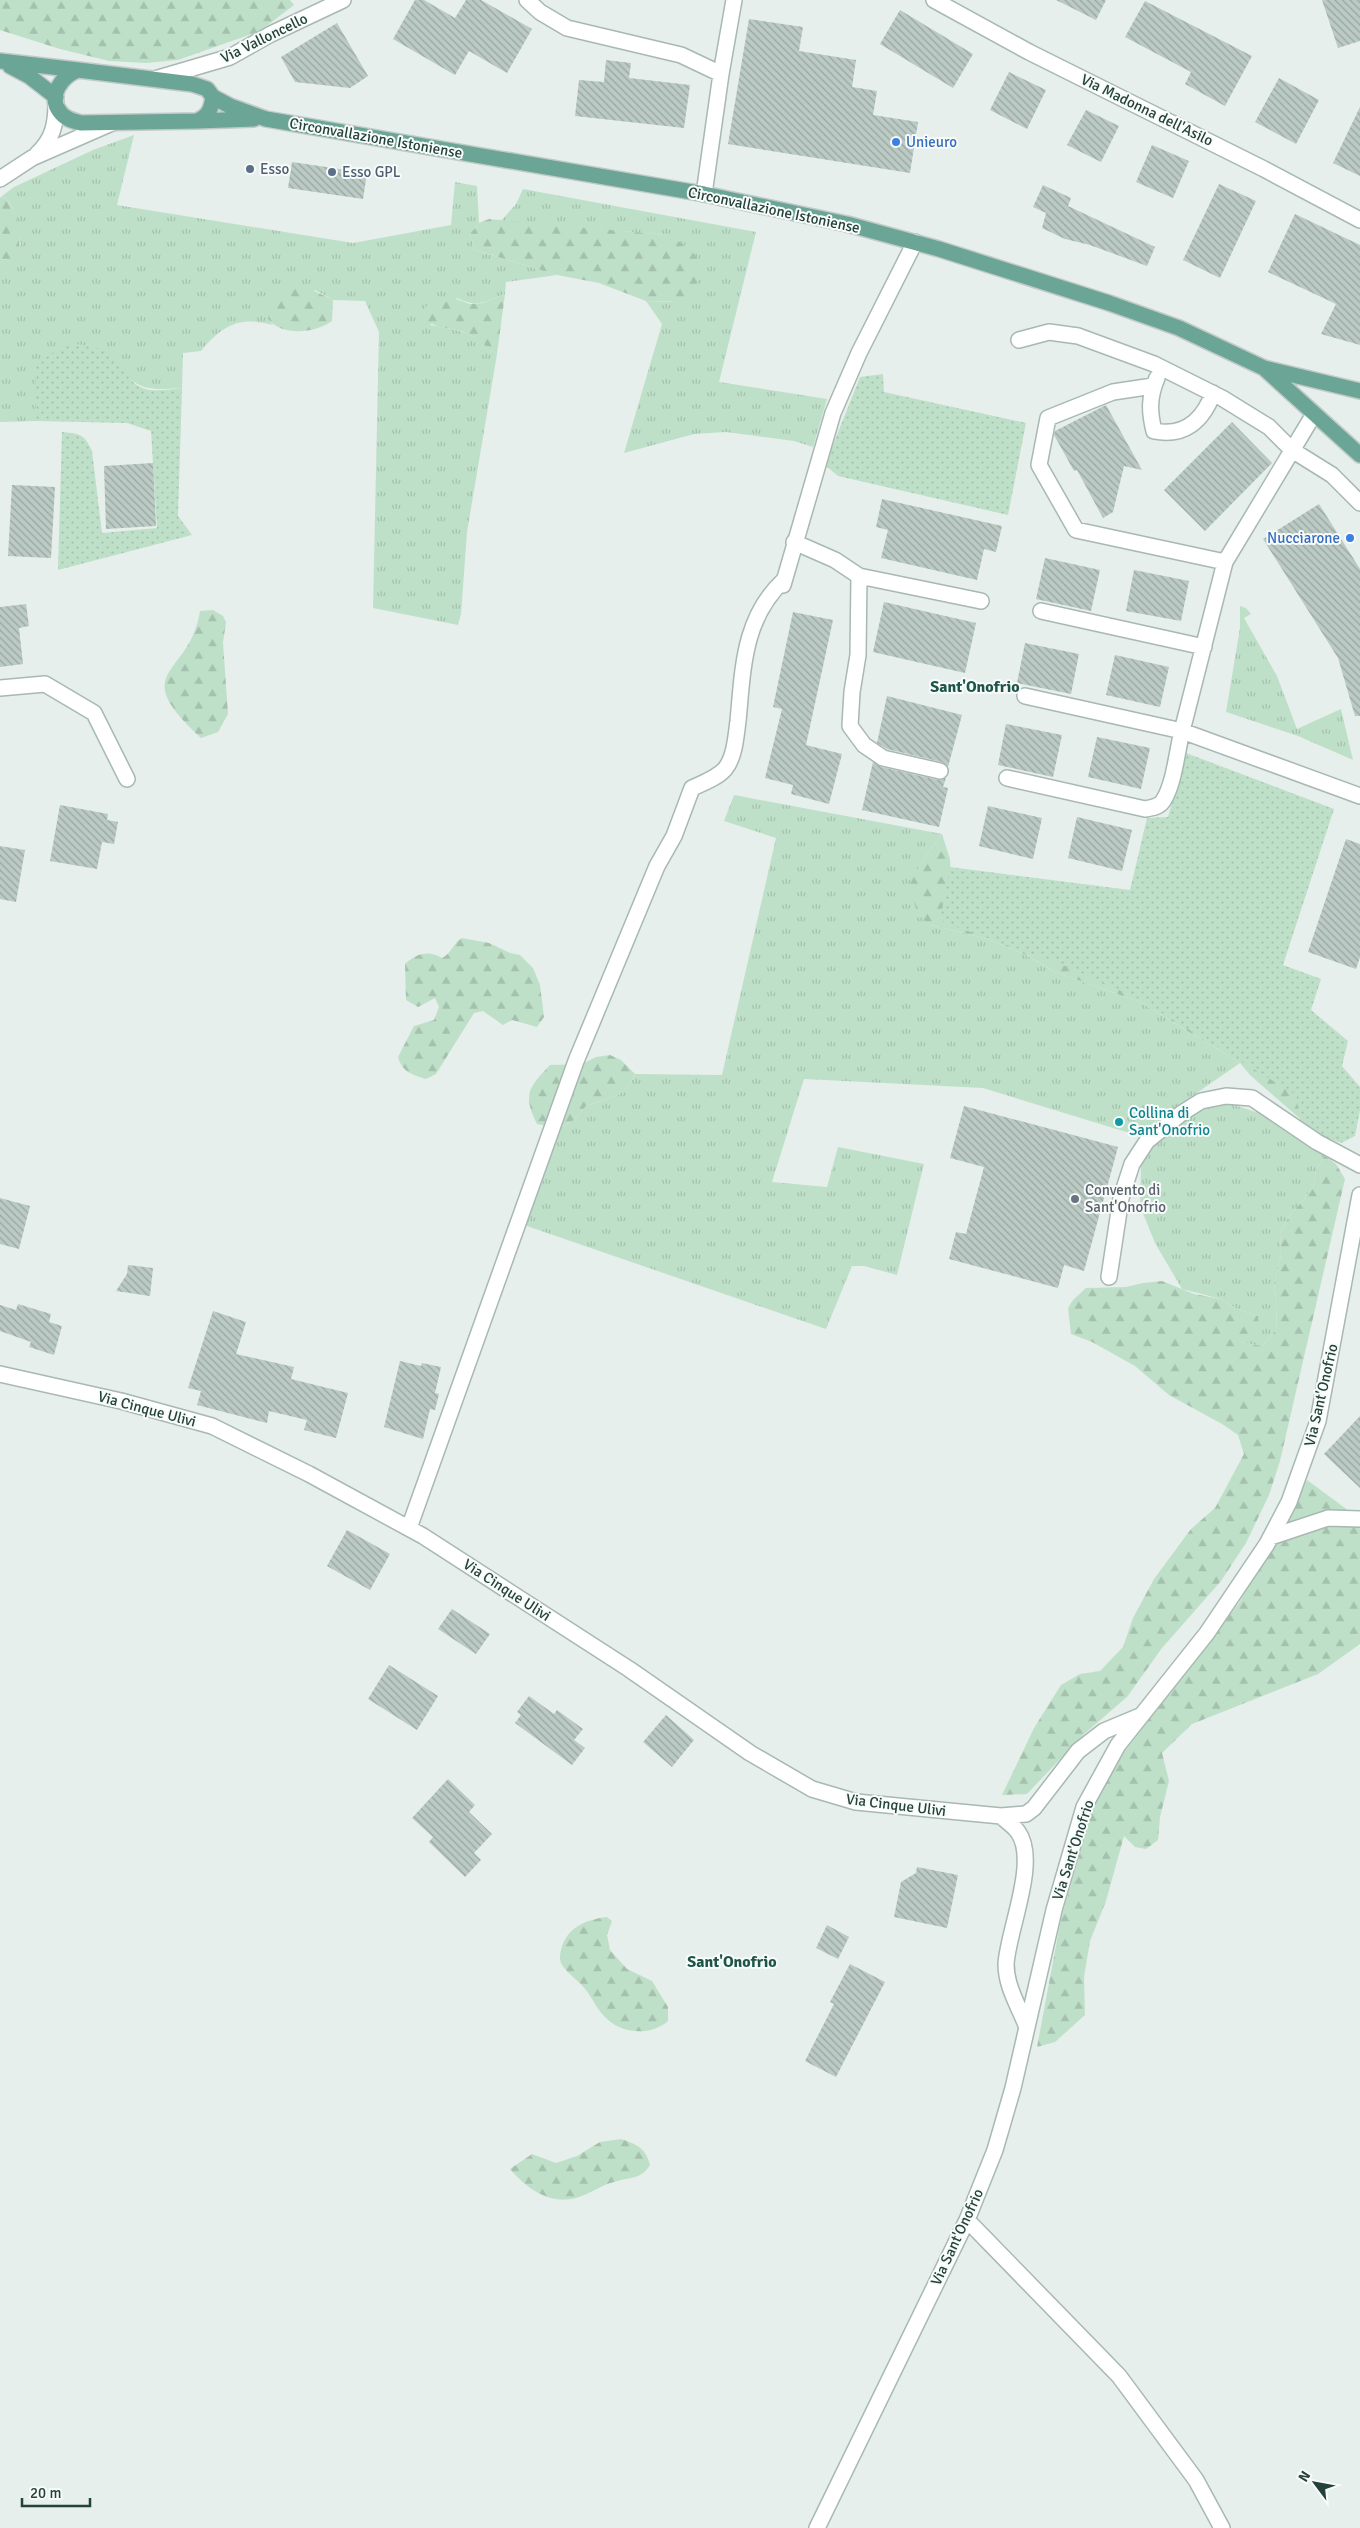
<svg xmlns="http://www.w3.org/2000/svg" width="1360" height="2528" font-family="Signika,sans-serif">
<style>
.grass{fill:url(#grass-tufts)}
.forest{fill:url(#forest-firs)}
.park{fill:url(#park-dots)}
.building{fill:url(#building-back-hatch)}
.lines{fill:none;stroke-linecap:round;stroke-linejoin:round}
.minor-casing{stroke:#a8b8b2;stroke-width:18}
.major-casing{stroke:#c2cac8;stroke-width:18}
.minor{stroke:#fff;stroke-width:15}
.major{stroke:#6aa596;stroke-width:15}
.shop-dot{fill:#3f7fe0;stroke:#f7fbf9;stroke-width:2}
.service-dot{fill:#5c6f8a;stroke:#f7fbf9;stroke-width:2}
.culture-dot{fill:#0f9aa8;stroke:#f7fbf9;stroke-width:2}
.worship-dot{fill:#6b7280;stroke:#f7fbf9;stroke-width:2}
.labels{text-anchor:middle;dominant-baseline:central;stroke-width:4;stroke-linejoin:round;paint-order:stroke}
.street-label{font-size:15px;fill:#24423a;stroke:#f7fbf9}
.shop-label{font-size:15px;fill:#366cbe;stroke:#f7fbf9;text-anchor:start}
.service-label{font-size:15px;fill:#4e5e75;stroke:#f7fbf9;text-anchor:start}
.culture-label{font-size:15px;fill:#0d838f;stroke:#f7fbf9;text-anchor:start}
.worship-label{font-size:15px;fill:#5b616d;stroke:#f7fbf9;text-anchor:start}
.neighbourhood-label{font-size:16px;font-weight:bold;fill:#1f5548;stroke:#f7fbf9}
</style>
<defs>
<pattern id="grass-tufts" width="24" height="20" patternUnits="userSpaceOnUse" patternTransform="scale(1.25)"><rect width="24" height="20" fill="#bfe0c8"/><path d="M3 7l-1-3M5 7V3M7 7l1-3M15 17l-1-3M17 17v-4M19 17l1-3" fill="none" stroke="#a4c1ad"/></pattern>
<pattern id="forest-firs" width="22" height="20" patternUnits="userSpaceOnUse" patternTransform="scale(1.25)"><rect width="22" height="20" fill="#bfe0c8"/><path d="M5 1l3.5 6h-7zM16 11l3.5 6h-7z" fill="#a4c1ad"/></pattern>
<pattern id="park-dots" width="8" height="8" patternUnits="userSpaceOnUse" patternTransform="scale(1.25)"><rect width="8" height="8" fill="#bfe0c8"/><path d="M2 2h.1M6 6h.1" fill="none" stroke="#a4c1ad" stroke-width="1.8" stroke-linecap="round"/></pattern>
<pattern id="building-back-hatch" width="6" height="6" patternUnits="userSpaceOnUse" patternTransform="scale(1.25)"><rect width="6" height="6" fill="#bbcac4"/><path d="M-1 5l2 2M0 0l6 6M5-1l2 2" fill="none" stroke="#98a6a0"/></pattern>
</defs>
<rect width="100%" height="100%" fill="#e6efeb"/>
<path class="grass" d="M134 135 117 205 353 243 451 225 455 182 477 186 479 223 470 234 475 250 557 275 506 282 505 294C485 302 477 308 457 298L430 325C446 328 464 330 478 339 485 343 489 350 497 354L467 532 461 614 458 625 373 608 379 332 365 301 333 300 315 290 268 319 273 325C239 316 223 325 201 351L183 353 182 388C149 390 134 392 117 360L36 364V421L0 422V259L8 260 21 244C15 226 19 208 2 196L14 187 93 150Z
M523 189 756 232 719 382 827 399 813 447 794 441 726 432 694 434 624 453 662 324 646 301 673 302 668 235 501 221 516 204Z
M1240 606 1246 608 1251 614 1244 618 1277 676 1297 729 1341 709 1353 760 1298 736 1226 712 1240 628Z
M734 795 942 834 921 863 931 925 988 939 1026 955 1055 972 1140 1002 1240 1063 1136 1135 983 1088 804 1079 772 1182 827 1187 838 1147 924 1164 897 1275 864 1266H852L826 1329 524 1225 559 1128 574 1120 586 1106 618 1095 629 1086 635 1074 722 1075 776 838 724 821Z
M1213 1098 1268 1116 1325 1156 1316 1170 1313 1188 1288 1218 1280 1233 1281 1255 1274 1284 1277 1305 1276 1330 1262 1346 1240 1342 1258 1316 1237 1309 1221 1299 1182 1289 1155 1243 1140 1206 1141 1165 1167 1122Z"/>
<path class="forest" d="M0 0H290L294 5 260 31 178 60 146 63 109 61 60 49 0 30Z
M2 196C18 207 22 237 18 255L8 260 0 259V198Z
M489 219 668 235C704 255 708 266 687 302L646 301 599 283 557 275 475 250 470 234 479 223Z
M300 284 333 300 332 321C315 333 283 337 268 319 271 297 280 290 300 284Z
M505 294 497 354C486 348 480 339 468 334 450 325 437 333 422 315L429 301 448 296 470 304 483 303Z
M213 610 223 616 226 622 223 643 228 714 218 732 201 738C125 668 190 678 200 611Z
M942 834 950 859 951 878 1293 1061 1314 1131 1250 1075 1240 1063 1140 1002 1055 972 1026 955 988 939 931 925 918 915 909 886 921 863Z
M462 938 489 943 510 953 520 955 533 968 540 985 544 1017 537 1027 512 1020 503 1025 483 1011 474 1013 436 1074 426 1079C413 1075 402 1072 398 1057L414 1026 434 1020 439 1007 435 998 418 1007 406 1000 405 964C417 953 428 950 442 958 452 953 453 943 462 938Z
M610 1055 621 1060 635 1074 629 1086 618 1095 586 1106 574 1120 559 1128 537 1124C522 1094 529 1087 550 1065L582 1064 596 1057Z
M1325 1156 1336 1164 1345 1179 1280 1461 1269 1495 1246 1543 1221 1581 1162 1648 1127 1697 1083 1735 1027 1794 1002 1795 1034 1728 1061 1685 1080 1674 1100 1671 1123 1647 1133 1618 1154 1579 1191 1529 1215 1508 1244 1454 1238 1435 1222 1424 1169 1395 1135 1366 1092 1342 1071 1334 1068 1308 1073 1300 1086 1288 1126 1287 1143 1283 1162 1281 1194 1294 1221 1299 1237 1309 1258 1316 1259 1333 1241 1342 1262 1346 1276 1330 1277 1305 1274 1284 1281 1255 1280 1233 1288 1218 1313 1188 1316 1170Z
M1307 1480 1360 1519V1644L1318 1674 1192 1724 1162 1753 1169 1781 1160 1817 1158 1840 1146 1849 1135 1847 1124 1836 1106 1901 1090 1941 1084 1977 1085 2015 1055 2042 1037 2047 1061 1919 1095 1799 1117 1761 1239 1603Z
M607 1917 612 1921 607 1935 610 1950 627 1969 652 1981 668 2007V2021C650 2037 619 2034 603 2015 596 2007 592 1998 586 1990 579 1981 568 1974 562 1965 559 1959 560 1955 561 1950 567 1927 585 1920 607 1917Z
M621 2139C636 2144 646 2148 650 2165 641 2180 629 2177 614 2182 602 2185 591 2193 579 2197 551 2206 528 2190 510 2169L532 2154 556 2163 577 2156 600 2142Z"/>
<path class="park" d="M76 344C91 346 106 348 116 359 127 371 130 387 150 390 160 391 172 389 182 388L178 516 192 535 58 570 62 432C81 434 84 434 92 451L102 533 157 528 151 431 127 423 36 421V364L63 346Z
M883 374 884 392 1026 423 1008 515 838 476 825 465 860 377Z
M1186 753 1334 809 1283 965 1321 979 1311 1010 1348 1041 1342 1066 1360 1087V1110L1355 1136 1341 1143 1322 1136 1301 1125 1296 1095 1139 999 1068 967 940 921 950 867 1130 890 1147 818 1168 817Z"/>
<path class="building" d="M415 0H424L455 18 466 0H481L532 29 507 73 469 51 455 75 393 39Z
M1056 0H1106L1096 20Z
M1322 0H1360V41L1338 48Z
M1145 1 1252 56 1225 106 1185 84 1191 72 1125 37Z
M900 10 973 54 953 88 880 44Z
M749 19 803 27 799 51 856 60 852 87 877 91 873 115 918 122 910 173 728 144Z
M337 23 368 76 350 88 295 82 281 57Z
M606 60 631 63 629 78 690 85 684 128 575 116 579 80 604 82Z
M1009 72 1046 90 1027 129 990 110Z
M1279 78 1319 100 1296 144 1255 122Z
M1360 107V176L1333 163Z
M1086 110 1119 126 1101 162 1067 145Z
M1152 145 1189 161 1173 198 1136 182Z
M292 162 367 173 363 199 288 188Z
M1219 184 1256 201 1220 278 1183 260Z
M1043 185 1071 198 1068 206 1155 247 1147 266 1090 245 1065 239 1042 228 1046 213 1033 207Z
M1295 214 1360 245V345L1321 334 1336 304 1268 272Z
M1106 405 1142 470 1124 466 1113 512 1103 518 1077 470 1074 471 1054 435 1055 431Z
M1232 422 1272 463 1205 531 1164 490Z
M153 463 156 526 106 529 104 466Z
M12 485 55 487 51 558 8 556Z
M882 499 1002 526 996 552 984 549 977 580 881 558 888 530 876 527Z
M1319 504 1360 569V716H1355L1338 658 1263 539Z
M1045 558 1100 570 1091 611 1036 599Z
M1134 570 1189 581 1181 621 1126 611Z
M884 602 976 623 965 673 873 652Z
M26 604 29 626 19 628 23 664 0 667V607Z
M793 612 833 620 806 745 842 754 829 804 791 794 793 785 765 778 782 709 773 707Z
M1025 643 1079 654 1071 694 1017 683Z
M1115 655 1169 667 1160 707 1106 695Z
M887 696 962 715 948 767 942 762 887 749 877 743Z
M1006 724 1062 735 1053 777 998 765Z
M1097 737 1150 748 1141 789 1088 777Z
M873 762 881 767 938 780 946 778 943 787 948 788 939 827 862 810Z
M60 805 108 814 107 820 118 822 114 844 102 842 97 869 50 861Z
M988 806 1042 818 1033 859 979 846Z
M1077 817 1132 830 1122 871 1068 858Z
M1346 839 1360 844V957L1356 969 1308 952Z
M0 846 25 850 16 902 0 899Z
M964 1106 1118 1147 1084 1271 1064 1265 1058 1288 949 1259 956 1232 966 1234 984 1167 950 1158Z
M0 1198 30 1206 19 1249 0 1244Z
M128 1265 153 1268 150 1296 116 1291 127 1274Z
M18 1304 51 1314 49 1322 62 1326 54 1355 29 1347 31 1342 0 1331V1305L16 1310Z
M213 1311 246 1322 236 1354 294 1367 291 1379 348 1393 336 1438 304 1430 307 1420 269 1411 267 1423 197 1405 201 1391 188 1388Z
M400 1361 421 1366 422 1363 441 1367 435 1393 439 1394 435 1410 430 1409 423 1439 384 1427Z
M1360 1416V1488L1324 1454Z
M347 1530 390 1554 370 1590 327 1566Z
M452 1609 490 1634 476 1654 438 1629Z
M389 1665 438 1696 417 1730 368 1699Z
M529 1696 554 1714 557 1710 583 1729 574 1740 585 1748 572 1765 515 1723 521 1715 517 1712Z
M666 1715 694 1740 672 1767 643 1742Z
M448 1779 475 1805 469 1812 492 1834 474 1853 481 1860 465 1877 429 1842 433 1837 412 1818Z
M917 1867 958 1875 947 1928 894 1917 901 1882 916 1873Z
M827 1925 849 1937 838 1959 816 1948Z
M850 1964 885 1982 836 2077 805 2061 834 2004 830 2002Z"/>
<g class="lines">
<defs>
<path id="minor" d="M527 0 540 12 567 28 681 55 721 74
M934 0 1029 52 1264 169 1360 220
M155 79 230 57 271 34 343 0
M37 154C53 139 56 124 56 103
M0 179 32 158 112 123
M704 194 721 74 734 0
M1019 340 1049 332 1078 336 1154 364 1222 398 1269 427 1292 450 1332 475 1360 503
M1157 378C1149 397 1149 411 1154 431 1184 437 1203 421 1213 393
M1153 386 1113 392 1048 418 1039 465 1076 530 1225 562
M1314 414 1225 562 1182 731 1360 796
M794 542 835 560 859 576 858 655 852 692 850 726 864 745 883 758 940 771
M859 576 981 601
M783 585 833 413 859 353 915 242
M1041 611 1204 647
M0 688 45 684 94 713 127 779
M1007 778 1145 809C1152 808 1159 807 1163 801 1174 785 1177 751 1182 731L1025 696
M1109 1277 1121 1198 1132 1164 1147 1141 1182 1113 1201 1101 1226 1096 1252 1098 1317 1142 1360 1165
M0 1374 121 1401 212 1426 309 1474 423 1536 629 1669 750 1753 812 1789 856 1802 1001 1816
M409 1528 576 1061 657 866 674 836 692 788C703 783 717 778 725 769 735 757 736 735 738 721 743 669 743 618 784 580
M1271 1537 1328 1518 1360 1519
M1026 2025C1018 2005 1006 1986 1006 1964 1008 1930 1039 1861 1018 1832 1014 1826 1006 1821 1001 1816L1026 1814 1034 1808 1078 1751 1104 1731 1140 1716
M967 2220 1119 2376 1196 2480 1222 2528
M817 2528 967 2220 995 2150 1013 2088 1054 1910 1084 1807 1118 1745 1207 1633 1267 1544 1289 1502 1318 1421 1360 1195"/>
<path id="major" d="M0 61 78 70
M10 66 29 76 56 97
M78 70 192 84 207 89 213 97C211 109 209 116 197 121L81 123C73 121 65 119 60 112 47 96 62 76 78 70Z
M213 97 230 106 266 119 704 194 847 224 939 249 1109 303 1179 328 1264 368 1360 391
M197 121 254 119
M1265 369 1360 455"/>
</defs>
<use href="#minor" class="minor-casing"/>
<use href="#major" class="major-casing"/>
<use href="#minor" class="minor"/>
<use href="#major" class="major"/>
</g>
<g class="shop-dot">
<circle cx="896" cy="142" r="5"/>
<circle cx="1350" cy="538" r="5"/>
</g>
<g class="service-dot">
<circle cx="250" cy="169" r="5"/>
<circle cx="332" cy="172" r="5"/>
</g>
<circle class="culture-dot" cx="1119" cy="1122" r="5"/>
<circle class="worship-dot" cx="1075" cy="1199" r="5"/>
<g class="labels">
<g class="street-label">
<text transform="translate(264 38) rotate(-26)">Via Valloncello</text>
<text transform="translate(1147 110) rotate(26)">Via Madonna dell'Asilo</text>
<text transform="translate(376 138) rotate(10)">Circonvallazione Istoniense</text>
<text transform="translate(774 210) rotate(12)">Circonvallazione Istoniense</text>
<text transform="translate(1321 1395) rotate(-77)">Via Sant'Onofrio</text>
<text transform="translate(147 1409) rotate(15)">Via Cinque Ulivi</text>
<text transform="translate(507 1590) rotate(33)">Via Cinque Ulivi</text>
<text transform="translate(896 1805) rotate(7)">Via Cinque Ulivi</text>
<text transform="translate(1073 1850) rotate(-72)">Via Sant'Onofrio</text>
<text transform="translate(957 2237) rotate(-65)">Via Sant'Onofrio</text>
</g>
<g class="shop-label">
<text x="906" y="142">Unieuro</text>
<text x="1340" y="538" text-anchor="end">Nucciarone</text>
</g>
<g class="service-label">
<text x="260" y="169">Esso</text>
<text x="342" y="172">Esso GPL</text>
</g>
<g class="culture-label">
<text x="1129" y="1113">Collina di<tspan x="1129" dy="17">Sant'Onofrio</tspan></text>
</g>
<g class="worship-label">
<text x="1085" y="1190">Convento di<tspan x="1085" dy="17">Sant'Onofrio</tspan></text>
</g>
<g class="neighbourhood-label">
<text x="975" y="687">Sant'Onofrio</text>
<text x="732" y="1962">Sant'Onofrio</text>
</g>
</g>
<g transform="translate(1315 2483) rotate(302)" stroke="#f7fbf9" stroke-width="4" paint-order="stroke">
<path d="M0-4L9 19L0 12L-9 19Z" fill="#24423a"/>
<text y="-8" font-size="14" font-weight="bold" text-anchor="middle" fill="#24423a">N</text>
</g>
<path d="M22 2498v8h68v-8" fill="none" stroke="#24423a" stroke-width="2.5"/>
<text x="30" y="2498" font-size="15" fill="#24423a" stroke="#f7fbf9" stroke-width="4" paint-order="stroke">20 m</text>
</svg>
